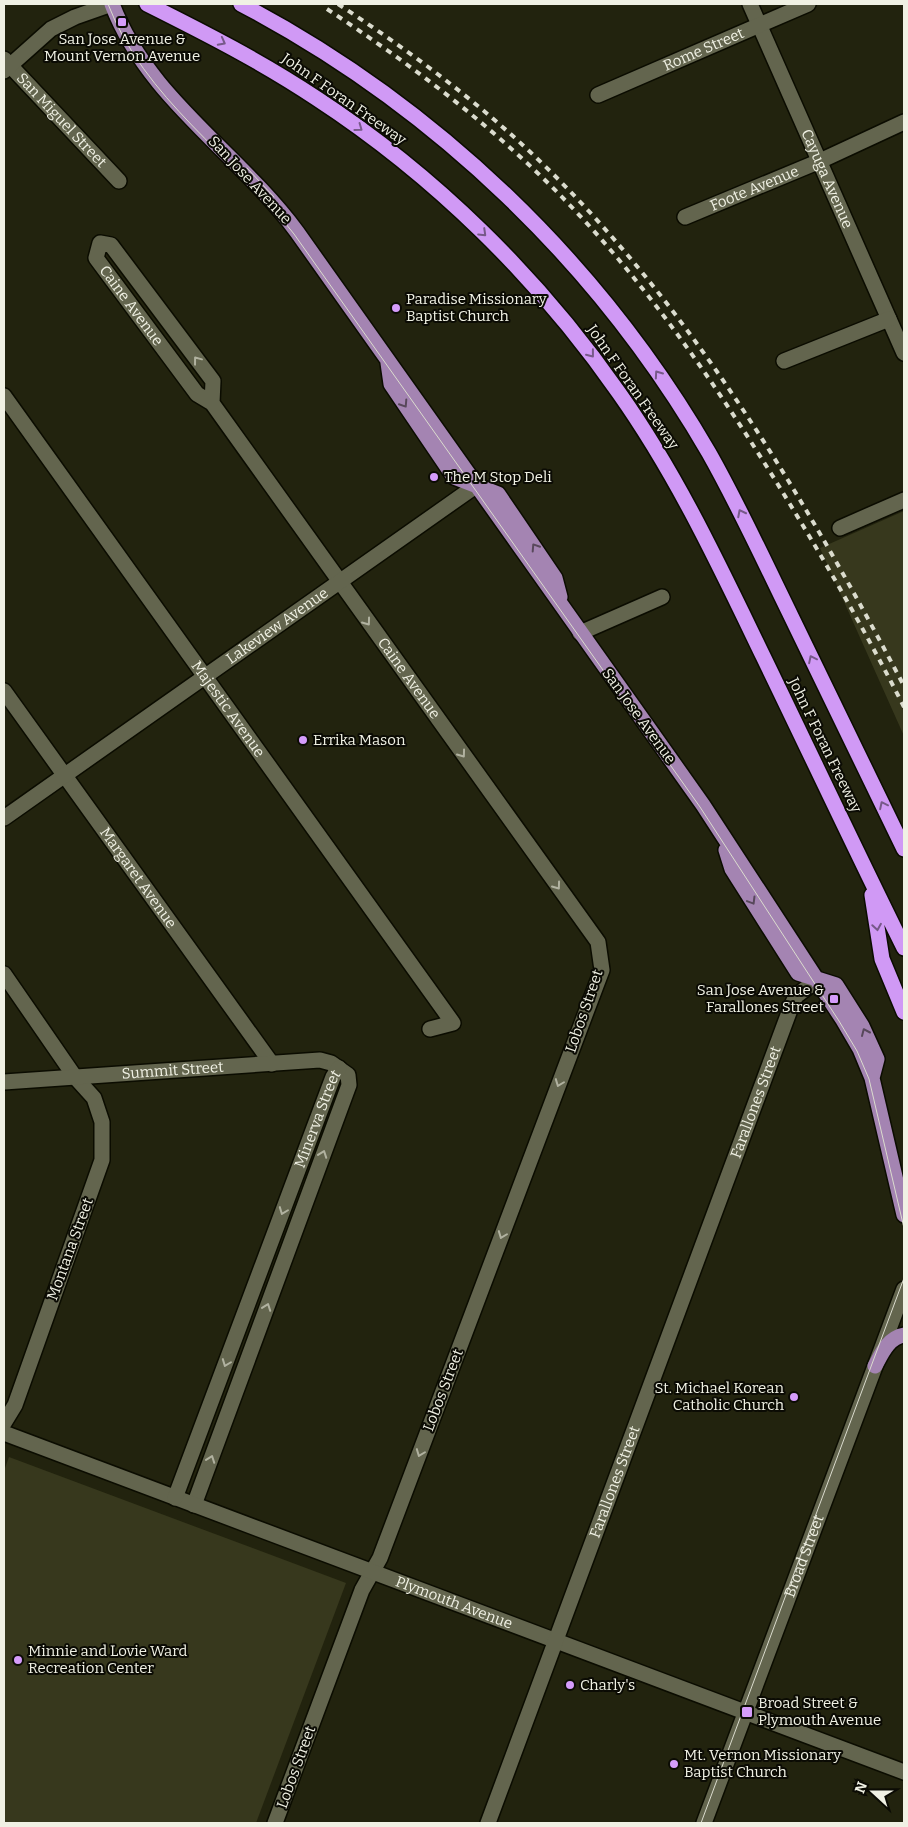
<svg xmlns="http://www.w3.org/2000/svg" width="908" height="1827" font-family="Bitter,serif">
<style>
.green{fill:#37381d}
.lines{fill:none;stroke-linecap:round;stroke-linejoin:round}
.minor-casing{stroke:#0b0c00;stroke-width:18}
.major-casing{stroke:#0b0c00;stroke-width:18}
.highway-casing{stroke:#0b0c00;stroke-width:18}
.minor{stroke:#63654e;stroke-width:15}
.major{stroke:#a484b2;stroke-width:15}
.highway{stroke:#d099f5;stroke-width:15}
.tram{stroke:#dbdcce;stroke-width:1}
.rail{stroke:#dbdcce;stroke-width:4;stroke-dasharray:6 6;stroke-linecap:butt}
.oneway{stroke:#775989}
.oneway2{stroke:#b1b2a0}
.oneway3{stroke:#58485b}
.poi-dot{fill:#d59cfb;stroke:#0b0b04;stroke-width:2}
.labels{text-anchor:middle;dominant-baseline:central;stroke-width:4;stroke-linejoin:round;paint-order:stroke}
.poi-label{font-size:15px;fill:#f0f1e4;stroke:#0b0b04;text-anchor:start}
.street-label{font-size:15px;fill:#f0f1e4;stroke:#0b0b04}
</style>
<rect width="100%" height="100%" fill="#22230e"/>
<path class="green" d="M904 511V736L820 548Z
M9 1457 346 1583 256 1823H4V1471Z"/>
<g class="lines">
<defs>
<g id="minor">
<path id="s1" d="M750 4 904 353"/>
<path id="s2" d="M4 59 119 181"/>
<path d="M4 71 51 29 75 17 112 4"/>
<path id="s3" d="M598 95 808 4"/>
<path id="s4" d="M685 217 820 161 904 122"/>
<path d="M784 361 889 319"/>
<path id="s5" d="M4 396 453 1023 430 1029"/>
<path id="s6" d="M212 403 213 381 111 245 100 243 96 258 197 394 212 403 598 942 602 970 380 1558 362 1590 275 1823"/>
<path d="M840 528 904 500"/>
<path d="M580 633 662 597"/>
<path id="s7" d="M4 691 272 1064"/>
<path id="s8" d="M4 818 477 485"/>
<path d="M4 974 75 1077 94 1098 102 1122V1160L15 1405 4 1423"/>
<path id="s9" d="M4 1082 320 1060 331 1063 348 1075 349 1085 194 1505"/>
<path id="s10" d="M4 1433 904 1772"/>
<path id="s11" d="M175 1498 333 1077 339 1068"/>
<path id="s12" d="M488 1823 791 1007 796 996 817 980"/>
<path id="s13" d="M704 1823 904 1289"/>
</g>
<path id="major" d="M112 4C148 99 238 152 297 232L703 805 843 1020 860 1049 872 1078 904 1215
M388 363 391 384 454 477 498 494 555 578 560 597
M726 850 732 869 798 973 836 985 862 1026 877 1059 872 1078
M875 1366C882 1353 888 1338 904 1335"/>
<path id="highway" d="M147 4C205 33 262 62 316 98 434 175 538 277 619 393 677 475 719 565 763 656 810 753 856 851 904 948
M241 4C435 106 599 263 709 453 739 506 764 561 791 616 829 694 866 772 904 849
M872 895 882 959 904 1012"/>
</defs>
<use href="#minor" class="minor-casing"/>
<use href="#major" class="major-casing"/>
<use href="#highway" class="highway-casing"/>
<use href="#minor" class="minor"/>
<use href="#major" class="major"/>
<use href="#highway" class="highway"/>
<path class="tram" d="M108 4C144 99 233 155 294 234L700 807 839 1021 857 1051 869 1079 904 1228
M247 168 274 197
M701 1823 904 1278"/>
<path class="rail" d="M338 4C405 48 469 95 527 149 686 297 804 496 904 686
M327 9C407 62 482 118 551 186 639 273 711 377 777 483 822 556 865 630 904 707"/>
</g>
<defs><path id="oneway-chevron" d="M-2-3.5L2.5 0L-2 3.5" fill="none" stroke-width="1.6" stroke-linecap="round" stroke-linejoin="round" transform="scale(1.25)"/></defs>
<g class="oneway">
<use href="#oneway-chevron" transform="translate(222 42) rotate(28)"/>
<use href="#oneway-chevron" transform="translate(359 128) rotate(36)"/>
<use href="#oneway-chevron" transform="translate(483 233) rotate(44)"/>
<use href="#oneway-chevron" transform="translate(591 354) rotate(52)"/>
<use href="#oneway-chevron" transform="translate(658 374) rotate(-125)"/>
<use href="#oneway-chevron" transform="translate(741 513) rotate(-117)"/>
<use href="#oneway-chevron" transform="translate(812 659) rotate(-116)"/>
<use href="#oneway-chevron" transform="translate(883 805) rotate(-116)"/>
<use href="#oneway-chevron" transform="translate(877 927) rotate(81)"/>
</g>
<g class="oneway2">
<use href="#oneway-chevron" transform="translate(197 360) rotate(-127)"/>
<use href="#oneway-chevron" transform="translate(367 622) rotate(54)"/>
<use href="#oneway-chevron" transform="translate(462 754) rotate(54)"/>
<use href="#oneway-chevron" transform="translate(557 886) rotate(54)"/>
<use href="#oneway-chevron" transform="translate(559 1083) rotate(111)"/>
<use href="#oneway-chevron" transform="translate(323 1154) rotate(-70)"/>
<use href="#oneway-chevron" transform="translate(283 1211) rotate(111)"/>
<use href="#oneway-chevron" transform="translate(502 1235) rotate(111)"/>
<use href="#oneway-chevron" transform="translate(267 1307) rotate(-70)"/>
<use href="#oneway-chevron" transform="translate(226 1363) rotate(111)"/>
<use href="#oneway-chevron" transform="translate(420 1453) rotate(111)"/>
<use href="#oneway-chevron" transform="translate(211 1459) rotate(-70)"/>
</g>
<g class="oneway3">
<use href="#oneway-chevron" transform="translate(404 404) rotate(57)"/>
<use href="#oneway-chevron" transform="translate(535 547) rotate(-123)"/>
<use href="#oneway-chevron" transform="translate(752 901) rotate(59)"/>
<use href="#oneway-chevron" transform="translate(865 1032) rotate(-114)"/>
</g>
<g class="poi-dot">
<rect x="117" y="17" width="10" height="10" rx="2.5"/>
<circle cx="396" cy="308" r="5"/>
<circle cx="434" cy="477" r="5"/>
<circle cx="303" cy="740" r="5"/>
<rect x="829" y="994" width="10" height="10" rx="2.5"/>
<circle cx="794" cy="1397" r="5"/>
<circle cx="18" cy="1660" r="5"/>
<circle cx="570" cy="1685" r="5"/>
<rect x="741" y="1706" width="12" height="12" rx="2.5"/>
<circle cx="674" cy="1764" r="5"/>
</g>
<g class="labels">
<g class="poi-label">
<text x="122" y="39" text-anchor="middle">San Jose Avenue &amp;<tspan x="122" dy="17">Mount Vernon Avenue</tspan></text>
<text x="406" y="299">Paradise Missionary<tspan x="406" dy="17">Baptist Church</tspan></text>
<text x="444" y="477">The M Stop Deli</text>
<text x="313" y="740">Errika Mason</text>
<text x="824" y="990" text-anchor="end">San Jose Avenue &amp;<tspan x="824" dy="17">Farallones Street</tspan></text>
<text x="784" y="1388" text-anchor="end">St. Michael Korean<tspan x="784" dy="17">Catholic Church</tspan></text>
<text x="28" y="1651">Minnie and Lovie Ward<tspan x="28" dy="17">Recreation Center</tspan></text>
<text x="580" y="1685">Charly's</text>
<text x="758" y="1703">Broad Street &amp;<tspan x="758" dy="17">Plymouth Avenue</tspan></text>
<text x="684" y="1755">Mt. Vernon Missionary<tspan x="684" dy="17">Baptist Church</tspan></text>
</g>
<g class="street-label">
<text stroke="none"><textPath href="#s3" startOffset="115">Rome Street</textPath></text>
<text transform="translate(344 99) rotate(35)">John F Foran Freeway</text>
<text stroke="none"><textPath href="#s2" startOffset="84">San Miguel Street</textPath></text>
<text stroke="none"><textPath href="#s1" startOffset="191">Cayuga Avenue</textPath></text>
<text transform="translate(250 180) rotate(47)">San Jose Avenue</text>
<text stroke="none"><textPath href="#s4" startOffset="75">Foote Avenue</textPath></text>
<text stroke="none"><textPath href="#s6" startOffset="278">Caine Avenue</textPath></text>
<text transform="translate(633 387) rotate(55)">John F Foran Freeway</text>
<text stroke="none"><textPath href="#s8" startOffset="334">Lakeview Avenue</textPath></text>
<text stroke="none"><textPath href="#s6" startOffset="744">Caine Avenue</textPath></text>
<text stroke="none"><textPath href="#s5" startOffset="385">Majestic Avenue</textPath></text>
<text transform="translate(639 716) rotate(54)">San Jose Avenue</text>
<text transform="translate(825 745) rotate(64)">John F Foran Freeway</text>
<text stroke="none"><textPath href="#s7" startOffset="230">Margaret Avenue</textPath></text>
<text transform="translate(584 1011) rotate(-71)">Lobos Street</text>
<text stroke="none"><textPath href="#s9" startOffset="169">Summit Street</textPath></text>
<text stroke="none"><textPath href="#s12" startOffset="769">Farallones Street</textPath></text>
<text stroke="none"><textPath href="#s11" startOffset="405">Minerva Street</textPath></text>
<text transform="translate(70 1249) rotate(-70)">Montana Street</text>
<text transform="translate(443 1390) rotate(-69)">Lobos Street</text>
<text stroke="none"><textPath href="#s12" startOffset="364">Farallones Street</textPath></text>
<text stroke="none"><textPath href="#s13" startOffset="285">Broad Street</textPath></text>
<text stroke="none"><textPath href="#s10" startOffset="481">Plymouth Avenue</textPath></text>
<text transform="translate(296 1767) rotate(-70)">Lobos Street</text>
</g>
</g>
<rect width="908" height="1827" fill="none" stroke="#f0f1e4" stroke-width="10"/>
<g transform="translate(873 1792) rotate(291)" stroke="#0b0b04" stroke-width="4" paint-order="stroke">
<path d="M0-4L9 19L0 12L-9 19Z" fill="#f0f1e4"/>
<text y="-8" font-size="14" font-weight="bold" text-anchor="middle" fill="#f0f1e4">N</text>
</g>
</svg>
